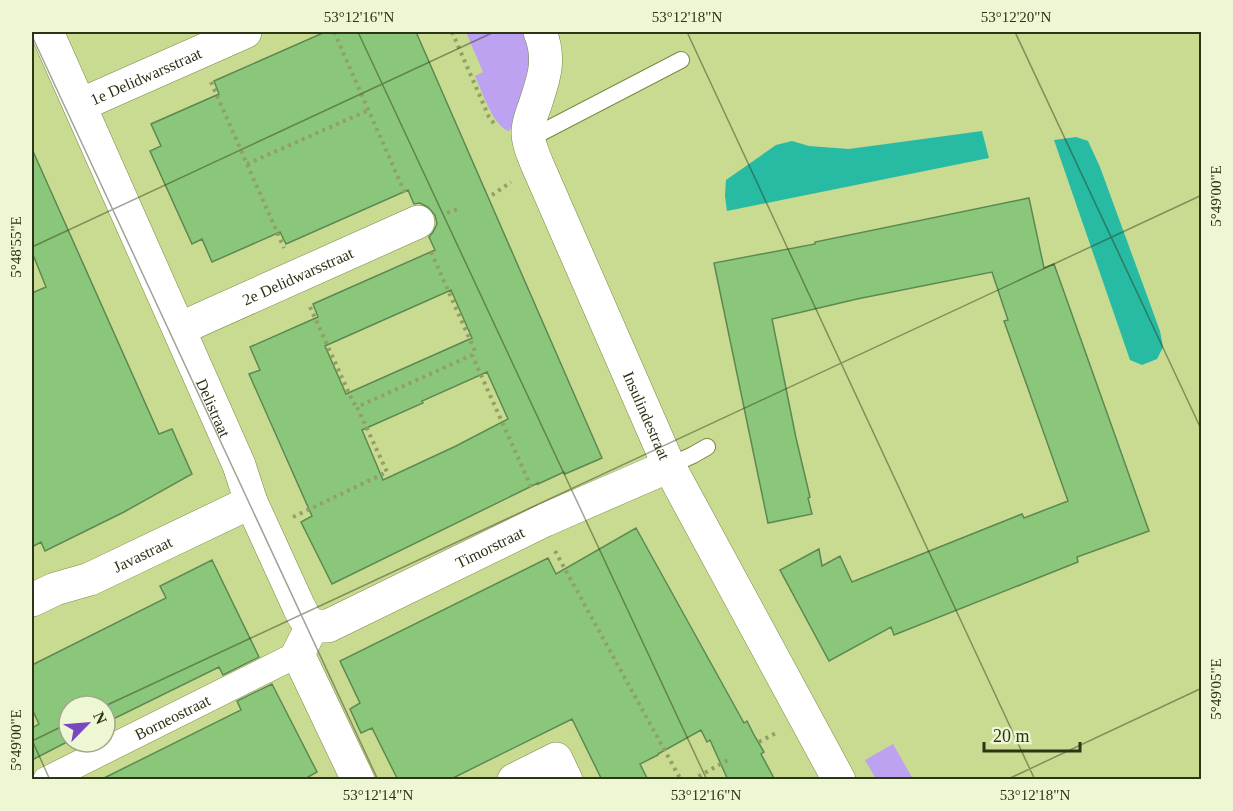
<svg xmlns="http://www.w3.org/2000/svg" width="1233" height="811" font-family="'Times New Roman',serif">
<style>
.green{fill:#bda2f1}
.water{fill:#27bba4}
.building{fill:#8bc77b;stroke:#5c8950;stroke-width:1.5;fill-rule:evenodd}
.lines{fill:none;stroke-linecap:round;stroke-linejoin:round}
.service-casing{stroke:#7a8943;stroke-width:18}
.pedestrian-casing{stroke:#7a8943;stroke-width:27}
.minor-casing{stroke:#7a8943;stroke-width:34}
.path{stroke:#929f65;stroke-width:4;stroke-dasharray:3 4.5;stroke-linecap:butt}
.service{stroke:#fff;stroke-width:16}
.pedestrian{stroke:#fff;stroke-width:26}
.minor{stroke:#fff;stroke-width:33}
.ticks{fill:none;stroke:#2d3315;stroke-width:1.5;stroke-opacity:0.45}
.labels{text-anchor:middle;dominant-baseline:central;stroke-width:4.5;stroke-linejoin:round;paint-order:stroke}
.street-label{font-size:16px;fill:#2d3315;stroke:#edf7d3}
.neatline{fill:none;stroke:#2d3315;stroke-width:2}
.ticks-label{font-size:15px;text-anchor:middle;fill:#2d3315}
</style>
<rect width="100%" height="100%" fill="#c9da91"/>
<path class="green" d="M466 32H526L532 71 510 130 508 131C492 124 482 91 475 76L483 72Z
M893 744 913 779H876L865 760Z"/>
<path class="water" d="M982 131 989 158 727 211 725 196 726 180 776 145 792 141 809 146 849 149Z
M1076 137 1088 141 1100 167 1160 331 1163 347 1157 359 1142 365 1130 360 1054 140Z"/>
<path class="building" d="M325 32H416L602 458 565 474 564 472 538 484V483L332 584 301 522 312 516 249 374 260 370 250 347 318 317 313 304 435 250 429 237 433 232 437 224 435 215 428 207 420 203 414 204 408 190 286 244 280 232 212 262 202 239 192 244 150 151 161 146 151 124 219 94 214 81ZM451 290 472 338 346 394 325 346ZM487 372 508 419 456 446 383 480 362 430 423 403 422 401Z
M32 149 159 434 172 429 192 474 124 512 45 551 41 542 32 547V293L46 287 32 252Z
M1029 198 1044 268 1054 264 1149 531 1077 557 1078 562 894 635 891 627 829 661 780 570 819 549 822 566 840 556 852 582 1022 514 1024 518 1068 501 1004 321 1008 320 992 272 857 299 772 319 796 438 810 497 808 498 812 514 768 523 714 263 815 244V242Z
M636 528 744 723 747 721 754 735 764 752 761 754 775 780H728L710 740 707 742 701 730 658 754V755L640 764 648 780H602L572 719 449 780H398L372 728 361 733 350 709 360 703 340 661 548 558 556 574Z
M212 560 259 657 223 675 219 667 105 723V706H69V741L32 760V728L39 724 32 709V665L166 598 160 586Z
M272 684 317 772 303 780H100L241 710 237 701Z"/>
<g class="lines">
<defs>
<path id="service" d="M529 139 681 60
M669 466 693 455 707 447"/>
<g id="pedestrian">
<path id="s1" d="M46 780 298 654"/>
</g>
<g id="minor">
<path id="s2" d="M47 32 239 465 251 502 299 607 304 617 312 626 298 654 358 780"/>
<path id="s3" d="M540 32C551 59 544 78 535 105 532 114 528 122 528 132 528 143 533 154 537 164L669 466 839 780"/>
<path id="s4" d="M80 105 245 32"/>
<path id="s5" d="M179 329 418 222"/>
<path id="s6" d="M32 600 55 589 90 579 251 502"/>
<path id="s7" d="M312 626H328L545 520 669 466"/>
<path d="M514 780 556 759 566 780"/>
</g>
</defs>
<use href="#service" class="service-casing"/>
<use href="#pedestrian" class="pedestrian-casing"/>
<use href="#minor" class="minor-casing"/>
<path class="path" d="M334 32 405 193
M452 32 489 117 496 126
M211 82 284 248
M247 164 369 110
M492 195 511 182
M447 213 460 208
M431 252 475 351 472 355 533 491
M310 307 353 402 357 407
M293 517 387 472 357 407 472 355
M555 551 681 780
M759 742 776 733
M692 780 728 760"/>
<use href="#service" class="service"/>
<use href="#pedestrian" class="pedestrian"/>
<use href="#minor" class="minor"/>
</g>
<path class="ticks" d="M358 32 707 780M687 32 1035 780M1015 32 1202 431M32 36 378 780M32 247 494 32M105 706 1202 195M32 740 50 780M32 741 69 723M1006 780 1202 688"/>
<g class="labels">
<g class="street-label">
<text stroke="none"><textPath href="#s4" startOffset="72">1e Delidwarsstraat</textPath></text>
<text stroke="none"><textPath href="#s5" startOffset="130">2e Delidwarsstraat</textPath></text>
<text stroke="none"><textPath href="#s2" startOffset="411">Delistraat</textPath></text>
<text stroke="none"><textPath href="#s3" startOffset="411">Insulindestraat</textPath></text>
<text stroke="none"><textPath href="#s7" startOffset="196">Timorstraat</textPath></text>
<text stroke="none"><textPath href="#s6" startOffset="120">Javastraat</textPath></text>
<text stroke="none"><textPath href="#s1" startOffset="141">Borneostraat</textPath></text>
</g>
</g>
<rect width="1233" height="811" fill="none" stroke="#edf7d3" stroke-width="66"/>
<g transform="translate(87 724) rotate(65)"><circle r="28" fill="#edf7d3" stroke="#a0a987" stroke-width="1.5"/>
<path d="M0-4.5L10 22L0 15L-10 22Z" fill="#7947bf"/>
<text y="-9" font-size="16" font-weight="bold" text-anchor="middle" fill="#2d3315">N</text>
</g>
<path d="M984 742v9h96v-9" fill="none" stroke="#2d3315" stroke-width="3"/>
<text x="993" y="742" font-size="18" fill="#2d3315" stroke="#edf7d3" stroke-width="4.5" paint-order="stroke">20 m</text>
<rect x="33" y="33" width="1167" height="745" class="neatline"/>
<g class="ticks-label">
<text x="359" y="22">53°12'16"N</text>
<text x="687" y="22">53°12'18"N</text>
<text x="1016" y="22">53°12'20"N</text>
<text transform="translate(1216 196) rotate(-90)" y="5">5°49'00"E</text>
<text transform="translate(16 247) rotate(-90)" y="5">5°48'55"E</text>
<text transform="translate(1216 689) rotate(-90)" y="5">5°49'05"E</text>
<text transform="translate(16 740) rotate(-90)" y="5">5°49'00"E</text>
<text x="378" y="800">53°12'14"N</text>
<text x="706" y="800">53°12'16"N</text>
<text x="1035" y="800">53°12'18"N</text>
</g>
</svg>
